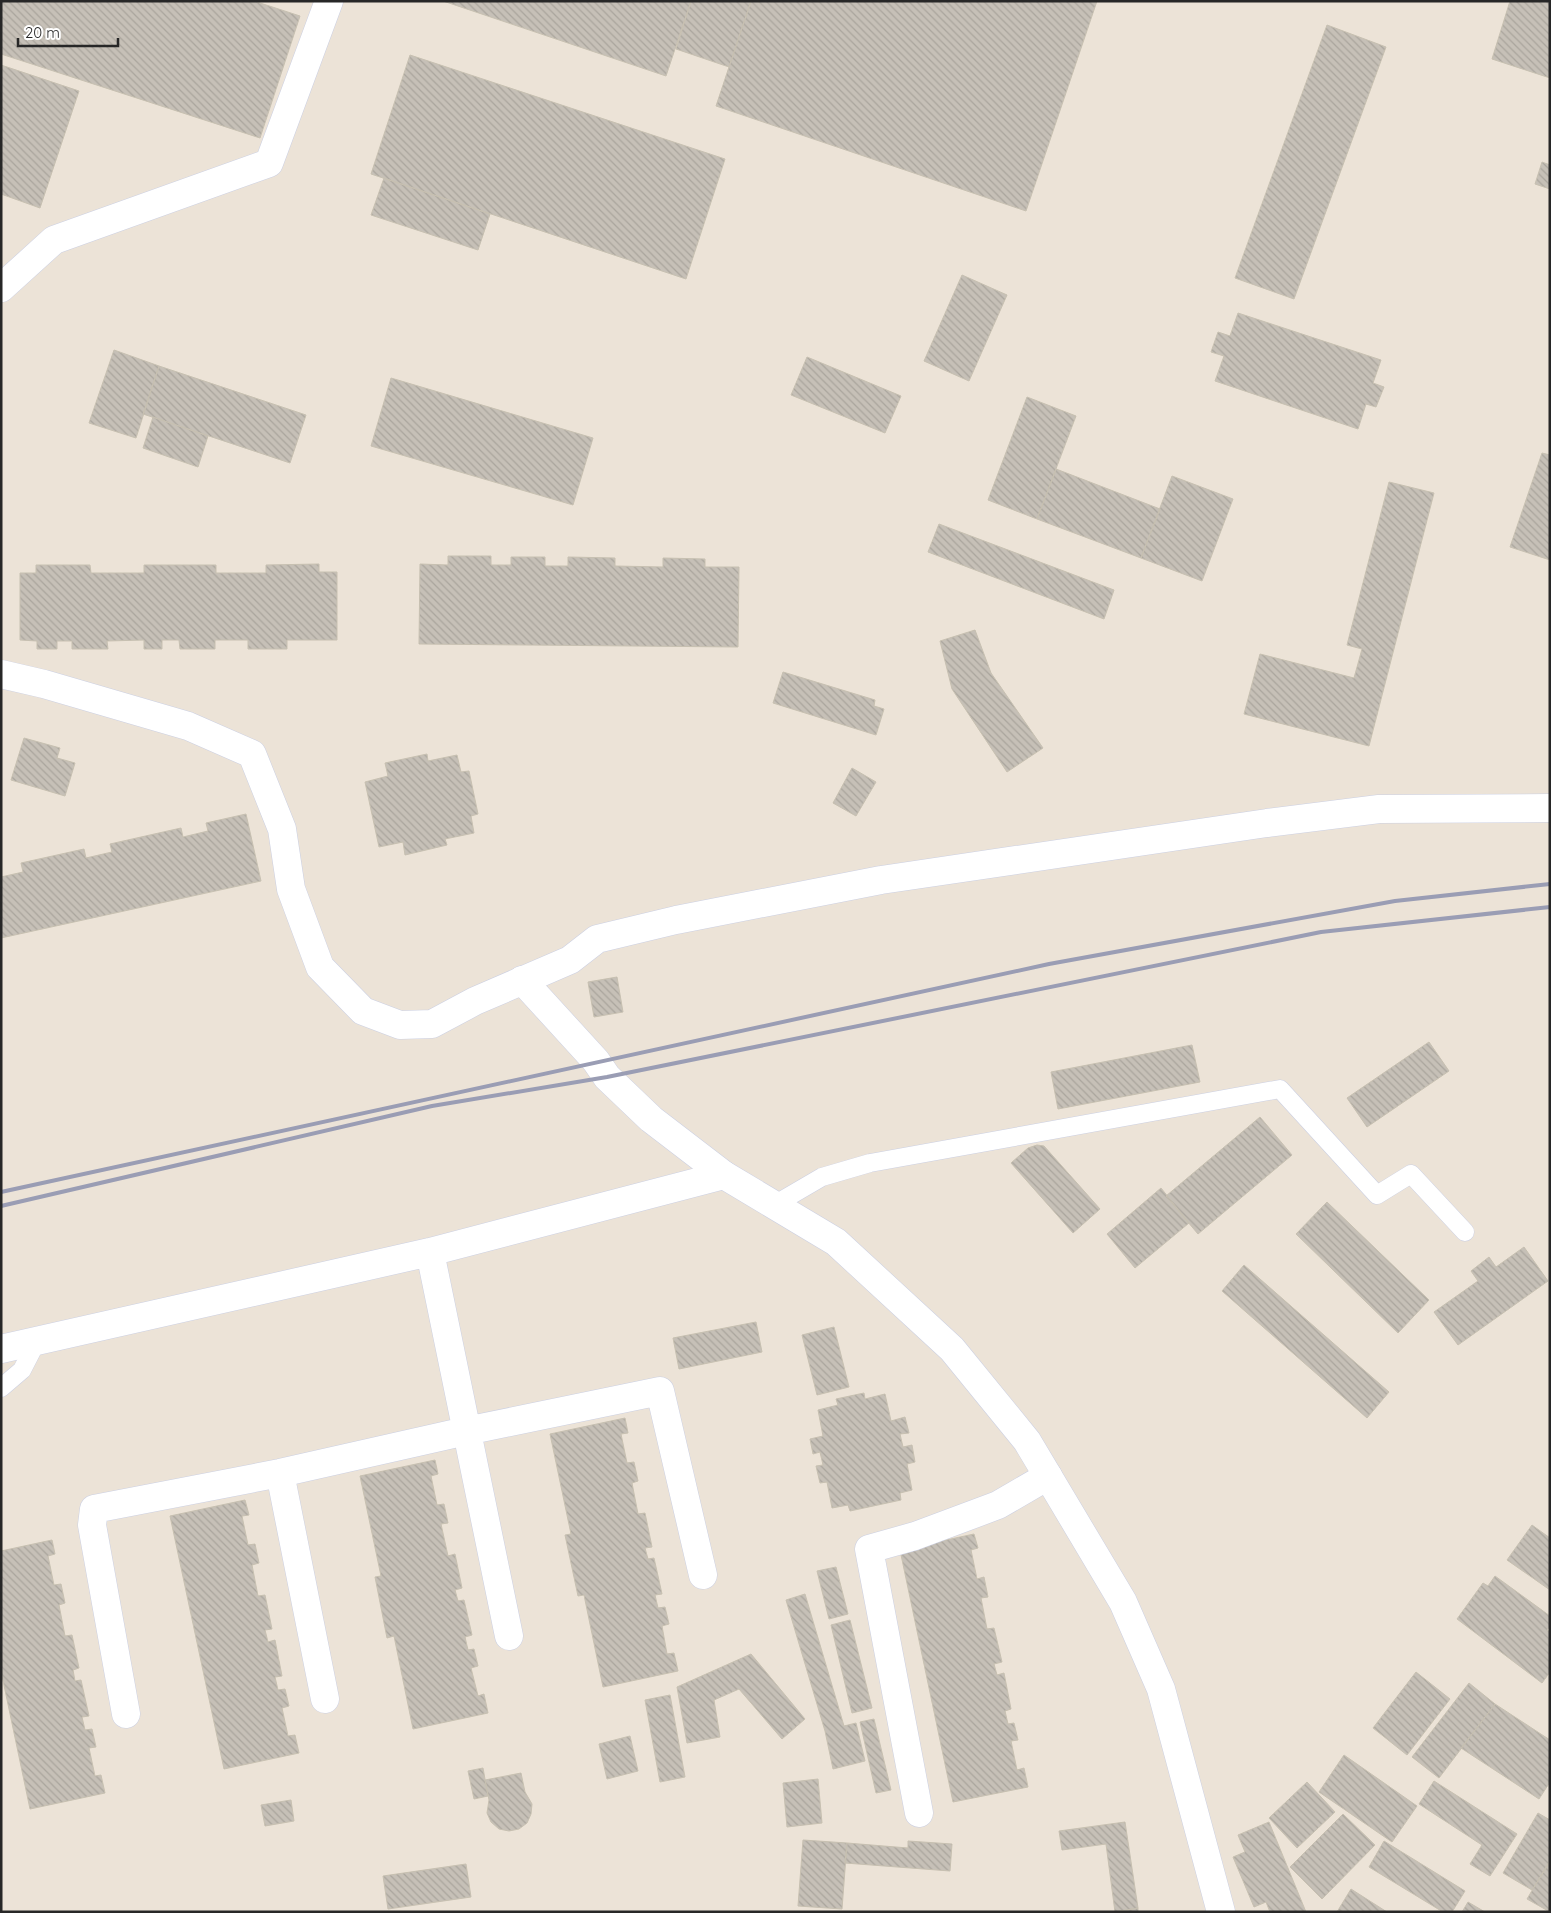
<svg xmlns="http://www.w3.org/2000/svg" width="1551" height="1913" font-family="Quicksand,sans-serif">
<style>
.building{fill:url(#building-back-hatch);stroke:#c7c0b1}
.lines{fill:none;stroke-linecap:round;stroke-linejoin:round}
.service-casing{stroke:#ccd0e2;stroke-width:19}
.minor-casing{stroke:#ccd0e2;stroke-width:29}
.tertiary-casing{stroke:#ccd0e2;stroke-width:29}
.service{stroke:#fff;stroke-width:18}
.minor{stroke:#fff;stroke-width:28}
.tertiary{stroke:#fff;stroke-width:28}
.rail{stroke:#9a9db4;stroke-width:4}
</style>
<defs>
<pattern id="building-back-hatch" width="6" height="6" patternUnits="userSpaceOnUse" patternTransform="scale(1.25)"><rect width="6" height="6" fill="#c6c0b7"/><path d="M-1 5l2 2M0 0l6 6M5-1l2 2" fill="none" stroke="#aaa59d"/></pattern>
</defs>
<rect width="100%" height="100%" fill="#ece3d7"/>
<path class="building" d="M1 1H254L300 16 260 138 1 54Z
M443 1H691L666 76Z
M691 1H751L729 67 676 49Z
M751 1H1097L1026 211 716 106Z
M1510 1H1550V78L1492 59Z
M1327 25 1386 47 1294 299 1235 278Z
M410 55 725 159 686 279 371 174Z
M1 65 79 91 40 208 1 194Z
M1542 162 1550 165V189L1535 184Z
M384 178 490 214 478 250 371 215Z
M962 275 1007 295 969 381 924 361Z
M1238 313 1381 360 1373 383 1384 387 1376 407 1366 404 1358 429 1215 381 1224 356 1211 352 1218 332 1230 336Z
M114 350 159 366 136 438 89 423Z
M807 357 901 396 885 433 791 395Z
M159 366 306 415 290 463 143 414Z
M391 378 593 438 573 505 371 446Z
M1027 397 1076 416 1037 519 988 500Z
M153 417 208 436 198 467 143 448Z
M1542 453 1550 455V560L1510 547Z
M1056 469 1160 509 1141 558 1037 519Z
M1172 476 1233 499 1202 581 1141 558Z
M1389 482 1434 493 1369 746 1244 714 1260 654 1354 678 1362 649 1347 645Z
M939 524 1114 590 1104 619 928 552Z
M448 556H491V565H511V557H545V566H568V557L615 558V566L663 567V558L705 559V567H739L738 647 419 644 420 564 448 565Z
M319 564V572H337V640H287V649H248V640H215V649H180L179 640H162V649H144V640L107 641 108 649H72V641H57V649H37V641L20 640V573H36V565H90L91 573H144V565H216V573H266V565Z
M975 630 991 673 1043 748 1007 772 952 689 940 641Z
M783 672 875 700 874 706 884 709 876 735 773 703Z
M24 738 60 748 57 758 75 763 65 796 11 780Z
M427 754 428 761 457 755 461 772 469 771 478 814 471 816 474 833 445 839 447 845 405 855 403 842 379 847 365 782 388 776 385 763Z
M852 768 876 782 856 816 833 803Z
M246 814 261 881 1 938V877L23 872 21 863 84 849 86 858 112 852 110 844 181 828 183 837 208 831 206 823Z
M617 977 623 1012 594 1017 588 982Z
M1429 1042 1449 1071 1367 1127 1347 1098Z
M1192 1045 1200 1082 1058 1109 1051 1072Z
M1260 1117 1292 1155 1198 1234 1166 1196Z
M1037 1145 1044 1146 1100 1209 1073 1233 1011 1163 1028 1148Z
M1161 1188 1189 1223 1135 1268 1107 1234Z
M1327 1202 1429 1300 1398 1333 1296 1234Z
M1524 1247 1548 1281 1458 1345 1434 1312 1478 1281 1471 1271 1489 1257 1496 1267Z
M1244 1265 1389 1392 1367 1418 1222 1291Z
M756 1322 762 1352 679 1369 673 1338Z
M834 1327 849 1387 817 1395 802 1335Z
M864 1393 865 1399 885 1394 891 1421 905 1417 909 1433 900 1434 903 1447 912 1445 915 1462 907 1464 912 1490 900 1493 901 1500 850 1511 848 1505 832 1508 827 1482 820 1483 816 1466 823 1465 820 1452 813 1454 810 1439 823 1436 818 1410 838 1405 836 1399Z
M625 1418 628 1433 621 1434 627 1463 634 1462 638 1481 632 1483 638 1514 645 1513 652 1547 645 1548 648 1559 654 1558 662 1594 655 1595 658 1608 665 1607 669 1624 662 1626 667 1654 674 1653 678 1671 603 1687 584 1595 578 1596 565 1535 571 1534 550 1434Z
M435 1460 438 1474 431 1476 437 1505 444 1504 448 1523 441 1524 448 1556 455 1554 462 1588 455 1590 458 1601 464 1600 472 1635 465 1637 468 1650 474 1649 478 1666 471 1668 478 1696 484 1694 488 1713 413 1729 394 1636 387 1638 375 1577 381 1576 360 1476Z
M245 1500 249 1515 242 1516 248 1545 255 1544 259 1563 252 1565 258 1596 265 1595 272 1629 265 1630 268 1642 275 1640 282 1676 275 1677 278 1690 285 1689 289 1706 282 1708 288 1736 295 1735 299 1753 224 1769 170 1516Z
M1532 1525 1550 1538V1590L1507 1560Z
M974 1534 978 1548 971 1550 977 1579 984 1577 988 1597 981 1598 987 1629 994 1628 1002 1662 994 1664 997 1675 1004 1673 1011 1709 1005 1711 1008 1724 1014 1723 1018 1740 1011 1741 1017 1770 1024 1768 1028 1787 953 1802 900 1550Z
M52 1540 55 1554 48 1556 54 1585 61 1584 65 1603 59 1605 65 1636 72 1635 79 1668 73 1670 75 1681 81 1680 89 1716 82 1717 85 1730 92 1729 96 1747 89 1748 95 1776 101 1775 105 1793 30 1809 1 1671V1551Z
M836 1567 848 1614 829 1619 817 1571Z
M1495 1576 1550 1616V1626L1547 1630 1550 1632V1672L1542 1683 1457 1619 1483 1583 1488 1586Z
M805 1594 844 1726 856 1723 865 1761 833 1769 825 1731 786 1600Z
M850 1620 872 1708 852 1713 831 1625Z
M751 1654 805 1719 782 1739 739 1689 714 1700 720 1737 687 1743 677 1687Z
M1416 1672 1450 1699 1407 1755 1373 1728Z
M1469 1683 1495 1704 1439 1778 1412 1757Z
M670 1695 685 1777 660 1782 645 1700Z
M1495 1704 1550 1740V1782L1539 1799 1461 1748Z
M874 1719 891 1790 876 1793 860 1722Z
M630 1736 638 1771 607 1779 599 1744Z
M1344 1755 1417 1806 1392 1842 1319 1792Z
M483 1768 488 1796 474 1799 468 1771Z
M521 1773 525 1792 532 1804 531 1814 527 1823 519 1829 509 1831 499 1829 491 1822 487 1813 489 1800 485 1780Z
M818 1779 822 1823 787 1827 783 1783Z
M1434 1781 1517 1834 1490 1876 1470 1864 1482 1845 1419 1804Z
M1307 1782 1335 1812 1297 1848 1269 1818Z
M291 1800 294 1821 265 1826 261 1805Z
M1538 1813 1550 1820V1862L1532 1890 1503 1873Z
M1343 1814 1375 1845 1322 1899 1290 1867Z
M1125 1822 1138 1908 1115 1912 1106 1844 1062 1850 1059 1831Z
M1269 1822 1306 1912H1270L1266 1902 1254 1907 1233 1857 1245 1852 1238 1835Z
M803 1840 847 1843 842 1909 798 1906Z
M908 1841 952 1844 950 1871 845 1863 847 1843 908 1848Z
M1384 1841 1465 1891 1452 1912H1443L1369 1867Z
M1549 1862H1550V1912L1527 1899Z
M466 1864 471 1897 388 1909 383 1876Z
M1351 1889 1387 1912H1337Z
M1468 1902 1485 1912H1462Z
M1138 1908V1912H1111H1115Z"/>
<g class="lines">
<defs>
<path id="service" d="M774 1205 822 1177 870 1163 1280 1089 1377 1195 1411 1174 1465 1232
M1 1388 22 1370 37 1341"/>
<path id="minor" d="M1 288 54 240 269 163 329 1
M1 674 44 684 188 726 252 754 282 829 291 889 320 967 363 1011 400 1025 432 1024 475 1001 570 960 597 939 676 920 881 880 1267 823 1379 809 1550 808
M430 1252 509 1636
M1 1349 430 1252 724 1175
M280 1473 325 1699
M126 1714 92 1525 94 1509 280 1473 466 1431 660 1391 703 1575
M919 1813 869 1549 915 1536 998 1505 1048 1476"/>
<path id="tertiary" d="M522 980 596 1061 607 1077 651 1119 724 1175 836 1242 952 1349 1027 1441 1123 1602 1161 1689 1221 1912"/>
</defs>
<use href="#service" class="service-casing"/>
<use href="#minor" class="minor-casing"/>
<use href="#tertiary" class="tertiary-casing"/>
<use href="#service" class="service"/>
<use href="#minor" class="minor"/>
<use href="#tertiary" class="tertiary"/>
<path class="rail" d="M1 1192 1049 964 1395 901 1550 884
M1 1206 432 1106 607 1077 1321 932 1550 907"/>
</g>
<rect width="1551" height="1913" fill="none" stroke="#272727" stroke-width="5"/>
<path d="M18 38v8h100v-8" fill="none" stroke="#272727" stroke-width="2.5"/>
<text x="25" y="38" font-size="15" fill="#272727" stroke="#ffffff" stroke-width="4" paint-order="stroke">20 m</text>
</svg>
